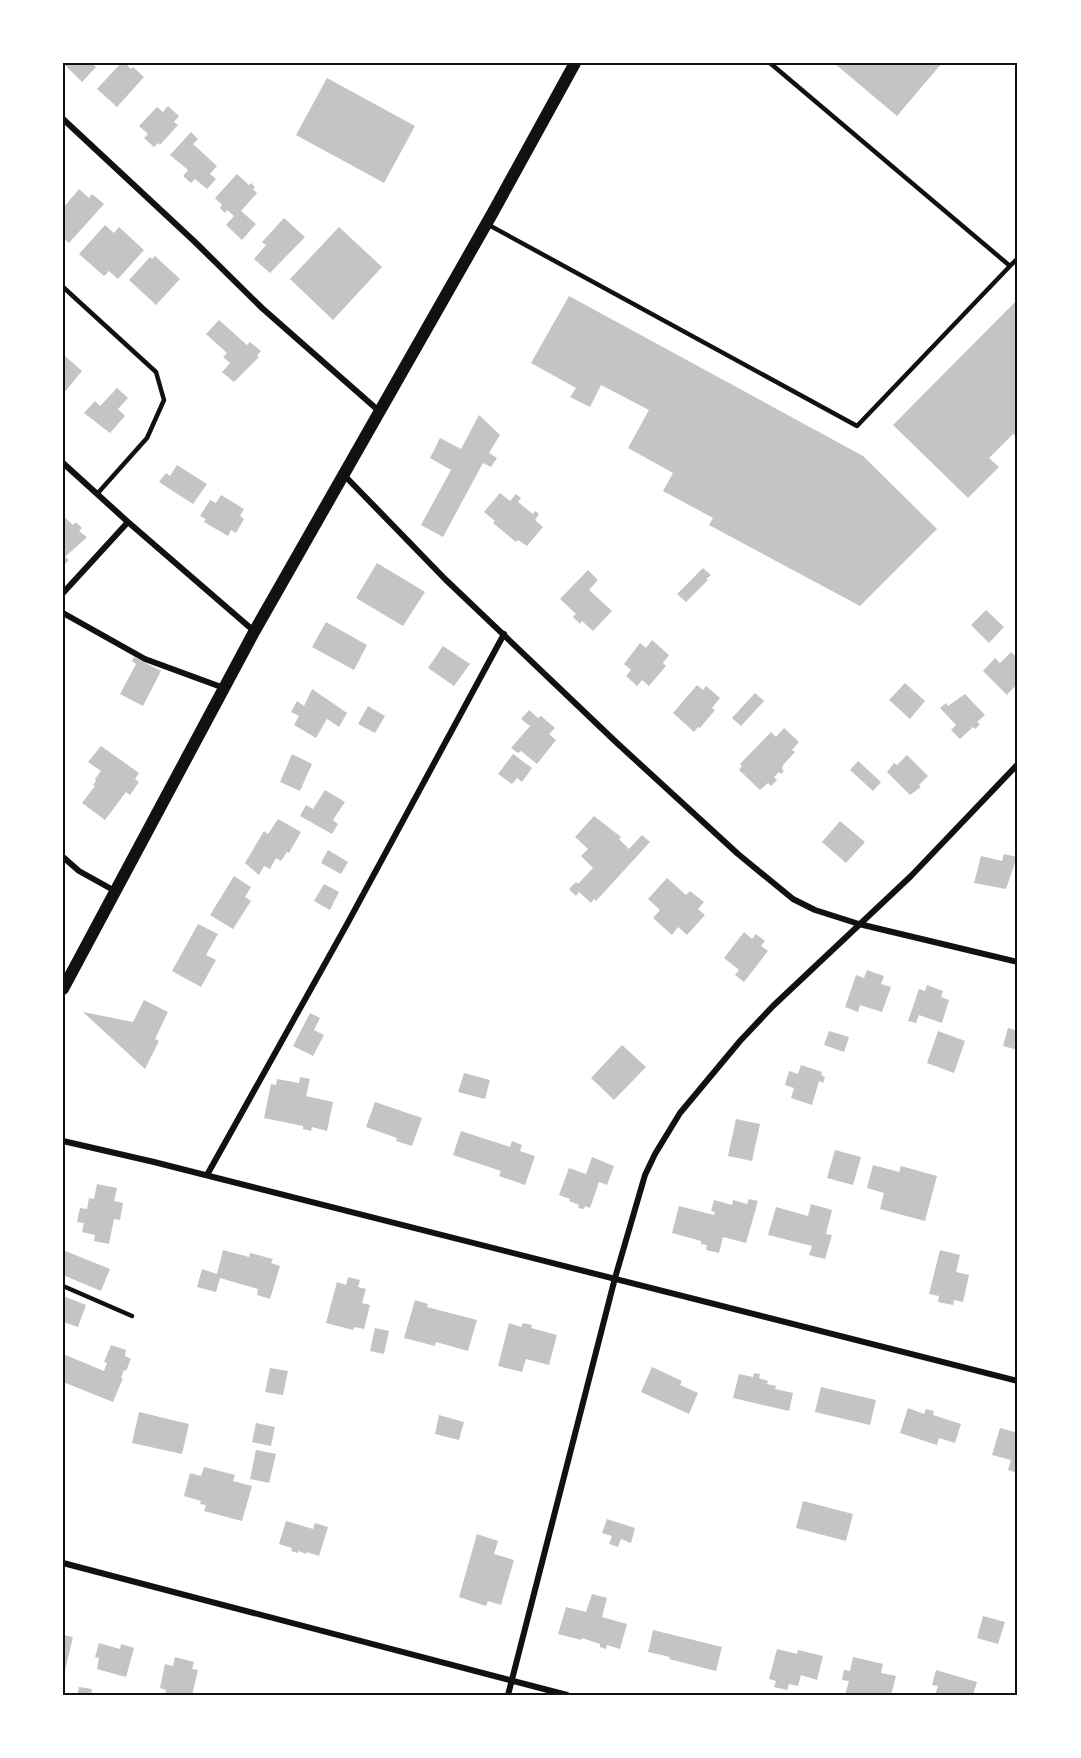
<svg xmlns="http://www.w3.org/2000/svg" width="1081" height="1758" font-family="Cabin,sans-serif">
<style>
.building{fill:#c4c4c4}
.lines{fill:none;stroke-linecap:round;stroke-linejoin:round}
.service{stroke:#111;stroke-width:4.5}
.minor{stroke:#111;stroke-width:6}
.secondary{stroke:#111;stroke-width:12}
.neatline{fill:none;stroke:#111;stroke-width:2}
</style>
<rect width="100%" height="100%" fill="#fff"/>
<path class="building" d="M63 63H91L96 67 82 82Z
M121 63H125L131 69 133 67 144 77 117 107 97 89Z
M834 63H942L897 116Z
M327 78 415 126 384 183 296 135Z
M168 106 179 116 174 122 178 125 160 145 158 143 154 147 144 138 148 134 139 126 157 107 163 112Z
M191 132 198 139 193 144 217 166 210 174 216 179 207 189 195 179 191 183 183 176 188 170 170 155Z
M237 174 249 185 251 183 255 187 253 189 257 193 241 211 256 224 242 240 226 225 234 216 227 210 225 213 220 208 222 205 215 198Z
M79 189 89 198 92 194 104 204 69 243 63 238V208Z
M284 218 305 237 270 273 254 259 266 245 262 242Z
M105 225 114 233 119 227 144 250 118 279 109 271 104 276 79 254Z
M339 227 382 267 333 320 290 279Z
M155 256 180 279 156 305 129 280 150 257 152 259Z
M569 296 863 456 937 529 860 606 709 525 713 518 663 491 673 473 628 448 649 410 601 385 590 407 570 397 576 388 531 363Z
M1018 299V438L1013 434 989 458 999 467 968 498 893 425Z
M219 320 247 345 250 342 261 351 257 356 259 357 234 382 222 372 230 363 223 357 227 353 206 334Z
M65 356 82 371 63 394V359Z
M117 388 128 398 118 409 125 416 110 433 84 413 95 401 100 406Z
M479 415 500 435 489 453 497 458 491 467 483 463 443 537 421 525 451 470 430 458 440 438 461 449Z
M177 465 207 484 193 504 159 482 166 473 170 476Z
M500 493 510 501 516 494 521 498 518 502 533 514 535 511 539 514 535 520 543 527 527 546 518 540 516 542 493 523 495 521 484 512Z
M221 495 244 509 240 516 244 519 236 533 231 530 228 536 204 522 206 519 200 516 210 500 216 503Z
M63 516 73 525 76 522 82 528 79 531 87 537 65 557 69 560 63 566Z
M377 563 425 592 403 626 356 598Z
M703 568 711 575 706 579 708 580 686 602 677 594Z
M588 570 598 580 589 590 612 611 593 631 582 621 580 624 573 617 576 614 560 599Z
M986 610 1004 627 989 643 971 625Z
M326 622 367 645 354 670 312 647Z
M652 640 669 655 663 663 666 666 649 686 642 680 637 686 626 676 631 670 624 664 640 643 646 648Z
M443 646 470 664 454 686 428 668Z
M1011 652 1018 658V691L1014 687 1007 695 983 671 995 658 1000 663Z
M134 657 161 671 143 706 120 694 136 664 132 661Z
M905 683 925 701 910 719 889 700Z
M697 685 703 690 706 686 720 698 712 708 715 710 700 728 698 727 694 732 673 713Z
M312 689 347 713 339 727 327 719 316 738 294 725 299 716 291 712 297 701 304 706Z
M755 693 764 701 741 726 732 718Z
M965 694 985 715 977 722 980 724 975 729 973 727 960 739 951 730 956 725 940 708 946 703 948 706Z
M368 706 385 716 375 733 358 724Z
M529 710 538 718 541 716 555 728 549 734 556 740 537 764 521 751 518 753 511 748 530 726 521 719Z
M784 728 799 742 792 750 795 752 783 765 782 769 784 771 781 774 779 772 774 777 777 780 771 786 768 783 760 790 739 770 742 766 740 764 771 732 776 737Z
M101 746 139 773 135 779 139 782 130 795 126 792 105 820 82 803 95 786 93 785 96 781 95 779 101 771 88 762Z
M292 754 312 764 300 791 280 782Z
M513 754 532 768 522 782 517 778 512 784 498 774Z
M907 755 928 776 919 785 921 787 910 795 887 772 894 763 897 765Z
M858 761 881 782 873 791 850 770Z
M325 790 345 802 333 820 338 824 332 834 300 816 306 805 313 809Z
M594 816 621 837 619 839 629 849 642 835 650 842 596 901 594 899 591 903 579 892 576 896 569 889 576 882 578 884 593 868 581 856 588 849 575 837Z
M278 819 301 832 289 853 287 852 281 861 276 858 270 869 264 866 259 875 245 863 264 831 268 834Z
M840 821 865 842 846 863 822 842Z
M328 850 348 862 341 874 321 863Z
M1004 854 1017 857 1006 889 974 883 981 856 1002 861Z
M234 876 251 887 245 897 251 901 233 929 210 915Z
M667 878 686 895 690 891 704 902 698 909 705 915 687 935 678 927 672 935 653 918 660 910 648 899Z
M324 884 339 892 330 910 314 901Z
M198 924 218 934 206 955 216 960 201 987 172 971Z
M744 932 752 939 756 934 765 941 761 946 768 951 744 982 735 975 739 970 724 958Z
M867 970 884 976 881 984 891 987 882 1012 860 1005 858 1012 845 1007 856 975 864 978Z
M927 985 943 991 941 997 949 1000 942 1023 919 1015 916 1023 908 1021 919 989 925 991Z
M144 1000 168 1012 155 1039 159 1041 145 1069 83 1012 133 1022Z
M310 1013 320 1018 314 1030 324 1035 313 1056 293 1046Z
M1008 1028 1018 1031V1050L1003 1046Z
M829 1031 849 1037 844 1052 824 1045Z
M938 1031 965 1041 954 1073 927 1063Z
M622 1045 646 1067 614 1100 591 1078Z
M801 1065 822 1072 821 1075 825 1077 823 1083 819 1081 812 1105 791 1098 794 1088 785 1085 789 1071 798 1074Z
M464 1073 490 1080 485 1099 458 1092Z
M300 1077 310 1079 306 1096 333 1102 327 1131 312 1127 311 1131 303 1129V1126L264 1118 271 1084 276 1085 277 1079 299 1083Z
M375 1102 422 1118 412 1146 396 1141 397 1138 366 1127Z
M736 1119 760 1124 752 1161 728 1156Z
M461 1131 510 1147 512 1141 522 1145 520 1151 535 1156 525 1185 499 1176 501 1171 453 1155Z
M835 1150 861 1157 853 1185 827 1178Z
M592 1157 614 1166 607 1185 599 1182 590 1208 585 1206 584 1209 578 1208 579 1205 569 1201 570 1199 559 1195 569 1168 586 1174Z
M873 1165 899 1172 901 1166 937 1176 925 1221 880 1209 884 1193 867 1188Z
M97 1184 117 1188 114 1201 123 1203 120 1220 114 1219 109 1244 94 1241 95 1235 82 1232 84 1223 77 1222 80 1208 87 1209 89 1198 94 1199Z
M749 1199 758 1201 746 1243 723 1237 719 1253 706 1250 707 1245 701 1244V1241L672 1233 679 1206 714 1215 715 1212 711 1211 714 1200 732 1205 733 1200 747 1204Z
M811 1204 832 1210 826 1234 832 1235 825 1259 809 1255 812 1246 768 1235 776 1207 808 1216Z
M63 1250 110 1269 101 1291 63 1275Z
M223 1250 249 1257 250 1253 273 1259 271 1263 280 1266 270 1299 257 1295 258 1289 220 1278 216 1292 197 1287 202 1269 217 1274Z
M940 1250 960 1255 956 1272 969 1275 963 1302 954 1300 953 1305 938 1302 939 1296 929 1294Z
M348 1277 360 1280 358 1287 366 1289 362 1303 370 1305 364 1329 354 1327 353 1330 326 1323 337 1282 346 1285Z
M63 1296 86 1305 78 1327 63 1322Z
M415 1300 428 1304 427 1307 477 1320 468 1351 436 1342 435 1346 404 1338Z
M509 1323 521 1327 523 1323 532 1325 531 1328 557 1335 549 1365 526 1359 522 1372 498 1366Z
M375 1328 389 1331 384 1354 370 1351Z
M111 1345 126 1350 125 1356 131 1359 126 1371 124 1370 121 1378H123L113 1402 63 1382V1354L104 1371 107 1363 104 1362Z
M652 1367 682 1381 680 1385 698 1393 689 1414 641 1392Z
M270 1368 288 1371 283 1395 265 1392Z
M754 1373 760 1374 759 1378 768 1381 767 1384 776 1386 775 1389 793 1393 789 1411 733 1398 739 1374 753 1377Z
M821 1387 876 1400 870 1425 815 1412Z
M908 1408 924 1414 926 1409 934 1411 933 1415 961 1424 955 1443 939 1438 937 1445 900 1433Z
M139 1412 189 1424 182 1454 132 1443Z
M439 1415 464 1422 459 1440 435 1434Z
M256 1423 275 1427 271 1446 252 1442Z
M1000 1428 1018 1433V1473L1008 1470 1011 1460 992 1455Z
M256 1450 276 1454 269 1483 250 1479Z
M204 1467 235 1475 233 1481 252 1486 242 1521 204 1511 206 1505 200 1504 201 1501 184 1496 190 1473 201 1476Z
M803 1501 853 1514 846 1541 796 1528Z
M607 1519 635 1528 631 1543 621 1539 618 1547 609 1544 612 1536 602 1533Z
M286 1521 313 1529 315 1523 328 1527 319 1556 307 1552 306 1554 298 1551V1553L291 1551 292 1548 279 1544Z
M477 1534 498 1541 494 1554 514 1560 501 1605 488 1601 486 1606 459 1597Z
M592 1594 607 1598 602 1617 627 1624 620 1649 607 1645 606 1649 600 1647V1644L582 1638 581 1640 558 1634 566 1607 586 1612Z
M983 1616 1005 1622 998 1644 977 1638Z
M653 1630 722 1647 716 1671 669 1659 670 1657 648 1652Z
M63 1635 73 1637 64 1675H63Z
M99 1643 120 1649 121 1644 134 1648 126 1677 97 1669 99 1658 95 1657Z
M777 1649 797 1654 798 1650 823 1656 817 1680 801 1675 798 1686 789 1684 787 1690 774 1687 776 1681 769 1679Z
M175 1657 194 1662 192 1669 198 1670 192 1695H165L166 1690 160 1688 165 1664 173 1666Z
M853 1657 883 1664 881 1673 896 1676 891 1695H845L849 1681 842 1680 844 1670 850 1671Z
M936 1670 977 1682 973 1695H935L938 1686 932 1685Z
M79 1687 92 1689 91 1695H77Z"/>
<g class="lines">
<path class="service" d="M770 63 1010 266 1018 258
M487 224 857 426 1010 266
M63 287 156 372 164 400 147 438 97 494
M63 1286 132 1316"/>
<path class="minor" d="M63 119 195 242 262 308 379 411
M63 463 128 522 254 631
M344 475 445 579 617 743 738 854 793 899 815 910 859 924 1018 962
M63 593 128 522
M63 613 145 659 224 688
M63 857 79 871 115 891
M63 1141 154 1162 1018 1381
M207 1175 346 926 504 634
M63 1563 567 1695
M508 1695 615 1278 645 1175 655 1154 680 1113 740 1041 773 1006 911 876 1018 764"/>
<path class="secondary" d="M63 989 254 632 492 214 575 63"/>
</g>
<rect width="1081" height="1758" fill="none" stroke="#ffffff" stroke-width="129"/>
<rect x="64" y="64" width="952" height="1630" class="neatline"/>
</svg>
